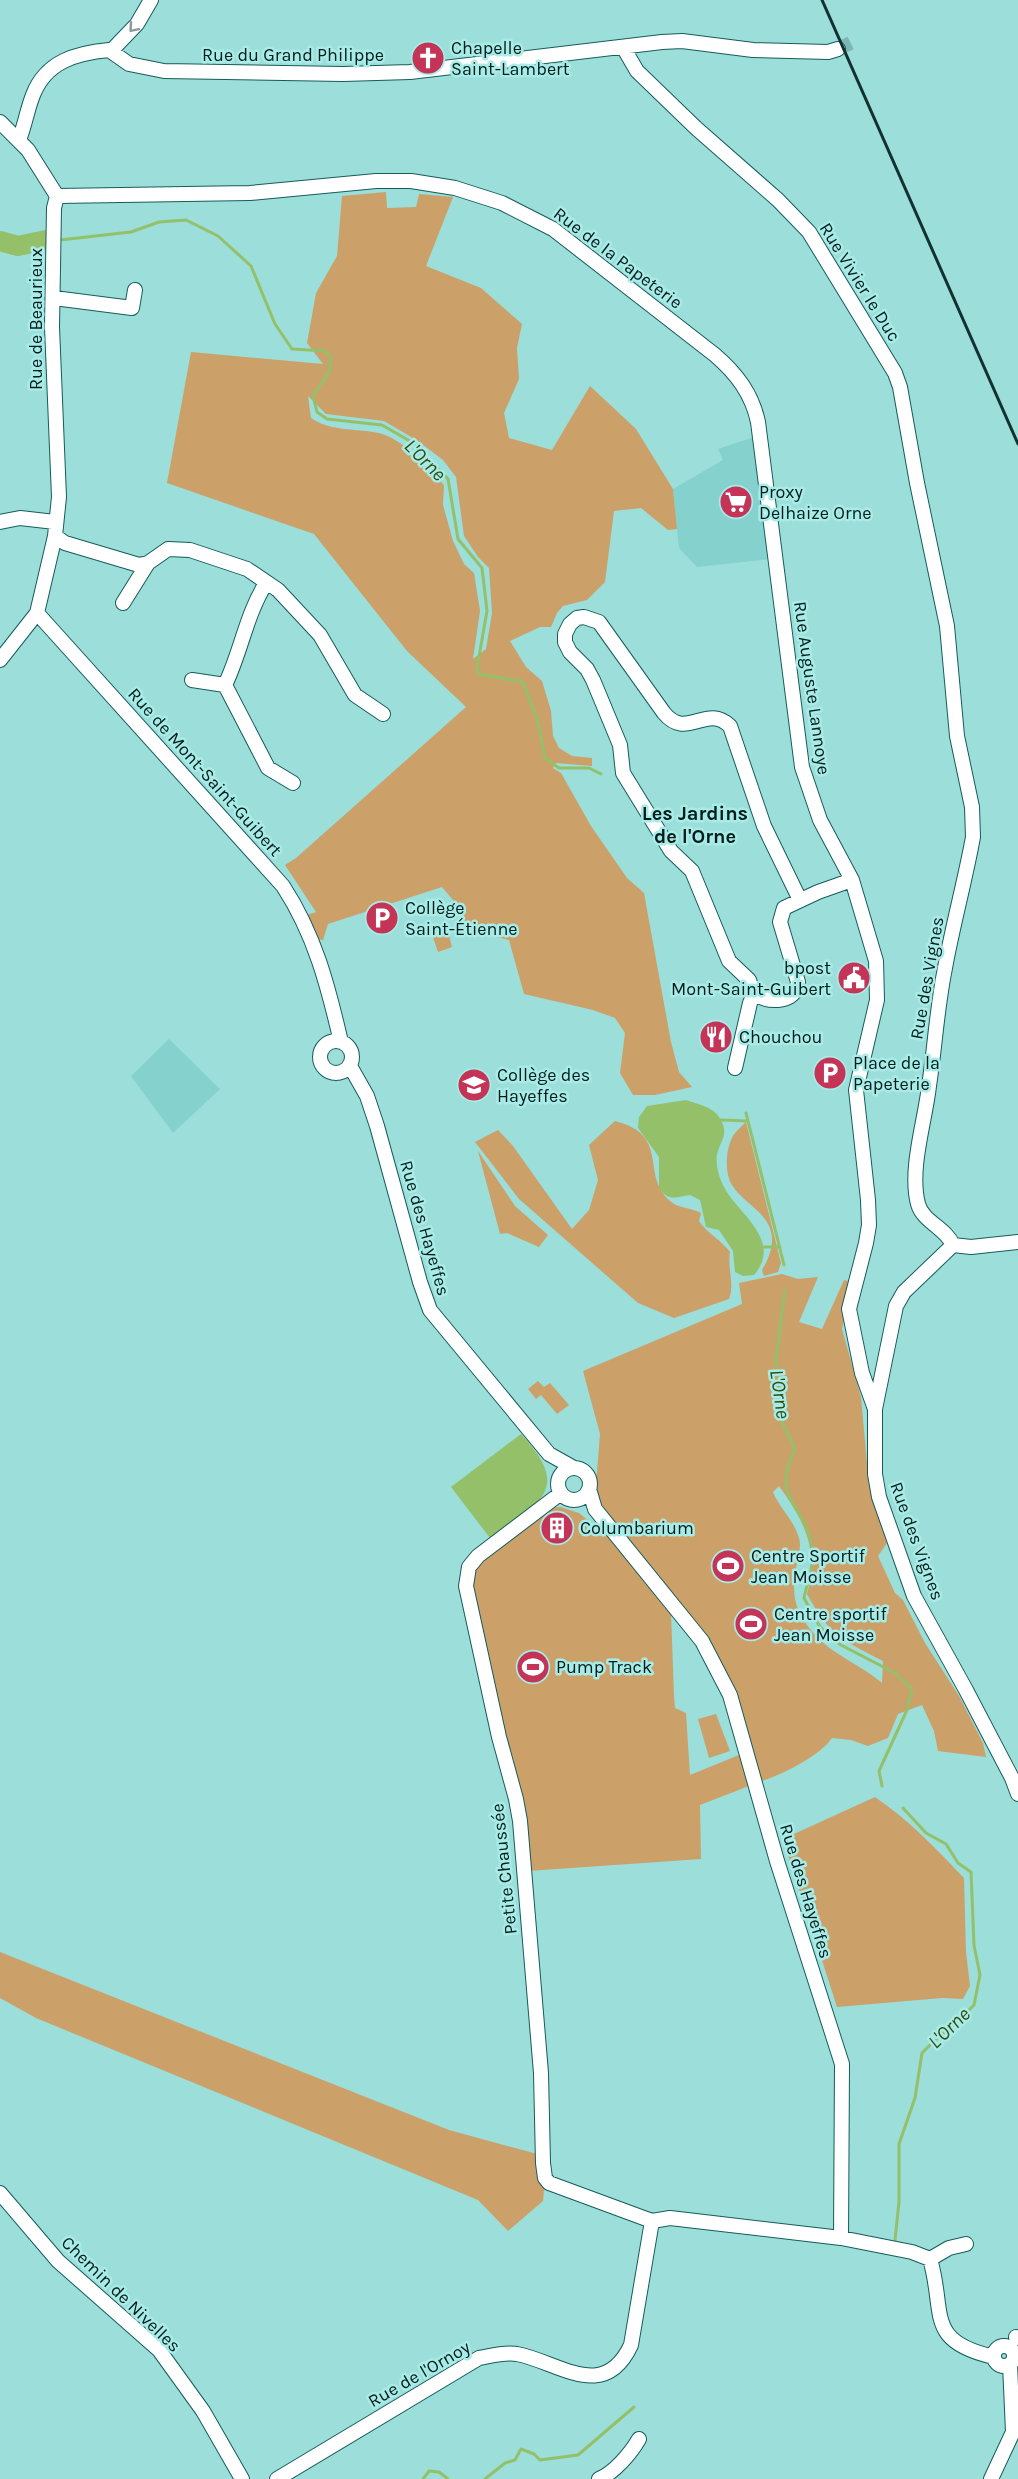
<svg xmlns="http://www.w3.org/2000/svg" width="1018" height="2479" font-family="Karla,sans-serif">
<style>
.built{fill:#85d1cd}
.green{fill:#cca069;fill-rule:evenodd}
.water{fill:#94c06a}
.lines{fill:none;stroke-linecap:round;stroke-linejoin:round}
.stream{stroke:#94c06a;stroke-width:3}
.river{stroke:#94c06a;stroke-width:20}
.minor-tunnel{stroke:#7cb7b4;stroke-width:14;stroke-dasharray:14 7;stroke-linecap:butt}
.minor-casing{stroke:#155c5a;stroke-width:16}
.minor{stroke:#fff;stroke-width:14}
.rail{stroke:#123130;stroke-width:3}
.oneway{stroke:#8d9999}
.labels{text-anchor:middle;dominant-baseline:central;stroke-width:5;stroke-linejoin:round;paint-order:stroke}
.poi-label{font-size:18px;fill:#021d1c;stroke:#a8ebe7;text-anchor:start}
.street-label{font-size:18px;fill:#021d1c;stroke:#a8ebe7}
.water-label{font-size:20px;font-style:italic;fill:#314d10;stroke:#a8ebe7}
.neighbourhood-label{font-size:20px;font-weight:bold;fill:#021d1c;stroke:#a8ebe7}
</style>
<rect width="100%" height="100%" fill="#9bdeda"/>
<path class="built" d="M754 437 770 559 697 567 679 548 673 489 723 460 718 449Z
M169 1039 220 1089 173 1133 131 1076Z"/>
<path class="green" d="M386 192 387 208 416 207 419 194 453 197 426 266 481 288 522 324 517 348 519 379 504 413 509 438 552 450 590 386 636 429 673 489 677 529 668 530 641 508 614 511 605 582 587 600 563 606 557 613 551 627H540L510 641 526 667 542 681 551 711 553 736 559 748 572 756 592 758V766L556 763 553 768 561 773 591 826 627 878 644 893 671 1042 679 1072 692 1087 655 1095H633L620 1073 625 1033 615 1018 593 1010 524 994 509 940 470 931 453 900 442 887 328 924 323 940 316 939 307 915 316 912 285 865 296 858 466 707 407 651 314 534 167 483 191 352 323 364 307 343 316 293 337 256 342 196ZM308 396 326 414 384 421 418 441 443 460 456 477 464 536 478 557 489 568 492 613 486 649 473 659 480 611 474 573 464 564 453 541 443 505 444 485C426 467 404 439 379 433 355 428 332 432 311 418Z
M448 932 452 947 438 952 433 937Z
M615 1121C671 1135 640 1175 670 1201 677 1208 692 1208 701 1213L699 1221C707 1233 721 1240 730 1252 727 1268 735 1284 729 1299L674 1318 638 1303 519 1199 475 1142 498 1130 513 1146 572 1229 589 1210 598 1180 589 1145Z
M746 1122 781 1263 778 1272 764 1276 762 1270C770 1257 776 1241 769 1226 762 1210 741 1200 732 1185 724 1172 726 1148 733 1136 736 1131 742 1126 746 1122Z
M478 1151 515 1206 548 1235 539 1247 507 1233 500 1234Z
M782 1274 798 1279 818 1277 799 1322 822 1329 844 1280 852 1282 842 1329 861 1397 869 1486 887 1543 878 1556 895 1593 903 1600 925 1643 959 1696 983 1743 986 1757 938 1751 934 1731 922 1705 898 1714 888 1738 868 1746 851 1740 832 1738C820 1756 783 1774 762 1781L735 1694 701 1630 595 1497 600 1434 583 1371 742 1304 739 1283ZM779 1486C805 1522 819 1550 807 1594 830 1636 842 1640 883 1661L882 1683C861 1665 832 1654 815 1635 793 1611 791 1593 797 1563 799 1553 802 1545 798 1535 793 1520 779 1507 773 1492Z
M538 1381 544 1387 550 1383 569 1405 557 1414 541 1395 536 1399 528 1389Z
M560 1507 579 1513 609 1537 671 1612 674 1696 675 1708 686 1713 690 1775 739 1755 749 1786 700 1805 701 1859 528 1871 474 1605 471 1573 476 1563 547 1508Z
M716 1714 730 1751 709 1758 698 1719Z
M875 1797C909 1820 936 1849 964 1878L966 1952 970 1986 963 1999 942 1998 837 2007 783 1839Z
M0 1952 449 2130 537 2154 545 2180 543 2201 508 2231 478 2200 36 2018 0 1998Z"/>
<path class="water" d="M686 1100C700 1105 714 1107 721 1120 728 1134 722 1139 718 1151 714 1161 719 1178 724 1187 736 1212 784 1240 754 1275L743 1276 735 1272 733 1251 719 1230 706 1227 700 1200 690 1195C677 1197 668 1202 659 1188V1157L638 1128 639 1117 647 1106Z
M521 1434C574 1491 538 1503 490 1538L451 1487Z"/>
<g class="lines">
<path class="stream" d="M60 240 131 232 159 222 186 220 218 236 251 266 275 324 292 349 325 351 331 357 329 372 313 396 317 412 327 419 382 425 415 444 448 479 458 539 482 568 487 611 477 668 479 674 523 682 538 722 545 758 559 768H589L601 774
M746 1113 784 1265
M721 1120 748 1121
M762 1247H780
M785 1290 776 1359 783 1424 795 1449C770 1500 804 1502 812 1547 815 1563 807 1583 804 1598L820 1627 841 1645 895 1673 912 1689 907 1710 879 1771 882 1786
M895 2240 899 2202V2144L915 2098 922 2053 941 2034 950 2029 974 2005 980 1975 974 1945 971 1872 958 1863 946 1844 926 1833 903 1808
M423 2479 429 2471 439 2472 448 2479
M485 2479 505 2463 515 2460 521 2449 534 2454 540 2460 578 2455 634 2407"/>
<path class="river" d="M0 241 18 246 46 240"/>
<path class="minor-tunnel" d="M838 49 855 41"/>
<defs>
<path id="minor" d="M623 47 637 71 696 128 778 200 809 232 895 373 900 387 917 483 947 626 957 736 972 807 973 837C965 881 953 924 945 968 937 1007 935 1046 929 1086 925 1122 909 1169 918 1204 923 1222 946 1228 953 1245L904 1292 896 1306 875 1409V1474L879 1497 914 1596 966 1690 1012 1778 1018 1794
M109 50 114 48 137 24 151 0
M0 122 28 150 57 196
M19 140C25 125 27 110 33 95 46 61 77 53 109 50L129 64 164 71 343 74 410 72 662 42 682 41 753 50 828 52 838 49
M57 196 250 193 376 181H411L455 188 502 203 553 229 715 355C737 374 752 394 758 422L802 767 820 820 852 880 876 961 877 1000 856 1090 868 1200 869 1225 866 1243 849 1309 862 1373 875 1409
M54 298 132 308 135 290
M0 522 20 518 55 522
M55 536 65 543 139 565 148 563
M266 583C246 615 241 652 225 685L268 768 293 783
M123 603 148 563 168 549 190 550 247 569 278 590 320 635 355 695 383 714
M37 613 283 886C315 935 328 986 341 1042
M0 660 37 613 55 536 59 497 52 327 54 208 57 196
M192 680 225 685
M800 900 764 826 730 726C706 703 687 741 664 713L599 622 584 617 577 618 570 624 565 634V642L570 652 587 669 593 680 620 745 623 773 671 851 692 871 729 961 749 980 754 994C769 1003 796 1004 798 982L780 922 784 908 818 892 852 880
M320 1057a16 16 0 1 1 32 0a16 16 0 1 1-32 0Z
M350 1066 367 1096 377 1126 420 1282 430 1310 549 1454 574 1468
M735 1068 750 1003 754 994
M953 1245 971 1247 1018 1242
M558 1484a16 16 0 1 1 32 0a16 16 0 1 1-32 0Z
M589 1489 595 1509 702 1641 730 1695 777 1861 842 2064 841 2238
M561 1493 478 1556 469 1567 466 1586 499 1737 516 1799 520 1821 541 2073 543 2163 545 2178 549 2183 652 2221
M0 2193 58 2261 159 2350 203 2411 242 2479
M930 2259 949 2248 966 2244
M1016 2337 1018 2338
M994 2356a10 10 0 1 1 20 0a10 10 0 1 1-20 0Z
M277 2479 479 2358C491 2356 504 2352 517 2354 559 2362 604 2403 631 2345L652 2221 670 2218 841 2238 912 2252 930 2259C946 2313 924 2341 994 2357
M599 2479C614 2473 631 2453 639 2439
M991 2479 1013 2432 1010 2364"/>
</defs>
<use href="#minor" class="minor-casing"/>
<use href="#minor" class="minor"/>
<path class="rail" d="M822 0 1018 444"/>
</g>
<defs><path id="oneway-chevron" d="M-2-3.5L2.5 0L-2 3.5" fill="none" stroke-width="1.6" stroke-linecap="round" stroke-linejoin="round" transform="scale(1.5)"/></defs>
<use class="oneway" href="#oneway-chevron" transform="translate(133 28) rotate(131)"/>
<defs>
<symbol id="church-disc" viewBox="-11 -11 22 22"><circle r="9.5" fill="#c33457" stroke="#a8ebe7"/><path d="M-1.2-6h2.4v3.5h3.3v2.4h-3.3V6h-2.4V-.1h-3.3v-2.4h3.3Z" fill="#fff"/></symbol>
<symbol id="supermarket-disc" viewBox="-11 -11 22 22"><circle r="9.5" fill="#c33457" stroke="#a8ebe7"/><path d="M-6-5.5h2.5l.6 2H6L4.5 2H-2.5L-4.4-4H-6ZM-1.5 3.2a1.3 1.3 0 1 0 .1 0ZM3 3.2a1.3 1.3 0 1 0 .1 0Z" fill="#fff"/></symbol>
<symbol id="parking-disc" viewBox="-11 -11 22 22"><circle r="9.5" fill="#c33457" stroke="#a8ebe7"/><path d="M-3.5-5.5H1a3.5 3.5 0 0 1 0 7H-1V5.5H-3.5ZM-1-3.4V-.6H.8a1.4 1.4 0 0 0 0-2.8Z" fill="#fff"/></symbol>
<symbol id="civic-disc" viewBox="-11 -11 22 22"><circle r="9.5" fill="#c33457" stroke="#a8ebe7"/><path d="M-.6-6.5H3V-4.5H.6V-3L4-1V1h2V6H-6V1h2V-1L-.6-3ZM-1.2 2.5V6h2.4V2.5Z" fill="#fff"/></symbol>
<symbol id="restaurant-disc" viewBox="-11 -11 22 22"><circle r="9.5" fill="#c33457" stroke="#a8ebe7"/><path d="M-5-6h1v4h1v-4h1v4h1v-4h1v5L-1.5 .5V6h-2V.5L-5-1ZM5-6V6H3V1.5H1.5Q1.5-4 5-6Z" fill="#fff"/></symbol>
<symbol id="school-disc" viewBox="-11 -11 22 22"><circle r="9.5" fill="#c33457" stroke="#a8ebe7"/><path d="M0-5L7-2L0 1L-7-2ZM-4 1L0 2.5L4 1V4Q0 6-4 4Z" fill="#fff"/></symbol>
<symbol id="building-disc" viewBox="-11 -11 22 22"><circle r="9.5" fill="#c33457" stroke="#a8ebe7"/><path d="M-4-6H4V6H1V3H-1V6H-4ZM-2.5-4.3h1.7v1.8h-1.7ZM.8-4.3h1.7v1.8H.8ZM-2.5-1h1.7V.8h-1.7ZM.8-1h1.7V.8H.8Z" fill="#fff"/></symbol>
<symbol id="stadium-disc" viewBox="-11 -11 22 22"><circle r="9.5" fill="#c33457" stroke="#a8ebe7"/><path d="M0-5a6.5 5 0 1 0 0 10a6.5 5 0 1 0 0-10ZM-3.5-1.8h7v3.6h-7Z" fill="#fff"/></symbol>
</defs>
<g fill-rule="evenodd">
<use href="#church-disc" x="409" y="39" width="38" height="38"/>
<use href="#supermarket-disc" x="717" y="483" width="38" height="38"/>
<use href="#parking-disc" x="363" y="899" width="38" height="38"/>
<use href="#civic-disc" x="835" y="959" width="38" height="38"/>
<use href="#restaurant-disc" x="697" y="1018" width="38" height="38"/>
<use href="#parking-disc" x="811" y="1054" width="38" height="38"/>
<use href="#school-disc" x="455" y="1066" width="38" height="38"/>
<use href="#building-disc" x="538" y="1509" width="38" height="38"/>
<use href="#stadium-disc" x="709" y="1547" width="38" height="38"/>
<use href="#stadium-disc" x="732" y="1605" width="38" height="38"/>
<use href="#stadium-disc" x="514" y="1648" width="38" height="38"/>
</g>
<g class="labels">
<g class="poi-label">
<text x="451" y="48">Chapelle<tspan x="451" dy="21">Saint-Lambert</tspan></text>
<text x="759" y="492">Proxy<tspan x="759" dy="21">Delhaize Orne</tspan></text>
<text x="405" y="908">Collège<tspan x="405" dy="21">Saint-Étienne</tspan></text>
<text x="831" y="968" text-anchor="end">bpost<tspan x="831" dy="21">Mont-Saint-Guibert</tspan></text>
<text x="739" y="1037">Chouchou</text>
<text x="853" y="1063">Place de la<tspan x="853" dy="21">Papeterie</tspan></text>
<text x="497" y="1075">Collège des<tspan x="497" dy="21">Hayeffes</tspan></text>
<text x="580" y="1528">Columbarium</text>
<text x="751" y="1556">Centre Sportif<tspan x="751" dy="21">Jean Moisse</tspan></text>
<text x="774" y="1614">Centre sportif<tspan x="774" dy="21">Jean Moisse</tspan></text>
<text x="556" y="1667">Pump Track</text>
</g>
<g class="street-label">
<text x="293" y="55">Rue du Grand Philippe</text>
<text transform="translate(618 258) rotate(37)">Rue de la Papeterie</text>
<text transform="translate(860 282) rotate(58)">Rue Vivier le Duc</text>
<text transform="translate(36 319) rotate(-90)">Rue de Beaurieux</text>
<text transform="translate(812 688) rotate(82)">Rue Auguste Lannoye</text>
<text transform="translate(205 772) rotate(48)">Rue de Mont-Saint-Guibert</text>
<text transform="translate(927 978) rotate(-80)">Rue des Vignes</text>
<text transform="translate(425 1228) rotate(74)">Rue des Hayeffes</text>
<text transform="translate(917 1541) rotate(70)">Rue des Vignes</text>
<text transform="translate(504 1869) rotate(-96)">Petite Chaussée</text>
<text transform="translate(806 1891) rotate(73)">Rue des Hayeffes</text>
<text transform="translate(121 2294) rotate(44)">Chemin de Nivelles</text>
<text transform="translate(419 2374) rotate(-30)">Rue de l'Ornoy</text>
</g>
<g class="water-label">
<text transform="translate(425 460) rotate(45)">L'Orne</text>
<text transform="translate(780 1394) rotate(82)">L'Orne</text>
<text transform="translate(949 2028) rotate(-44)">L'Orne</text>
</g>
<g class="neighbourhood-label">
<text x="695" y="813">Les Jardins<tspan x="695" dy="23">de l'Orne</tspan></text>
</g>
</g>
</svg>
